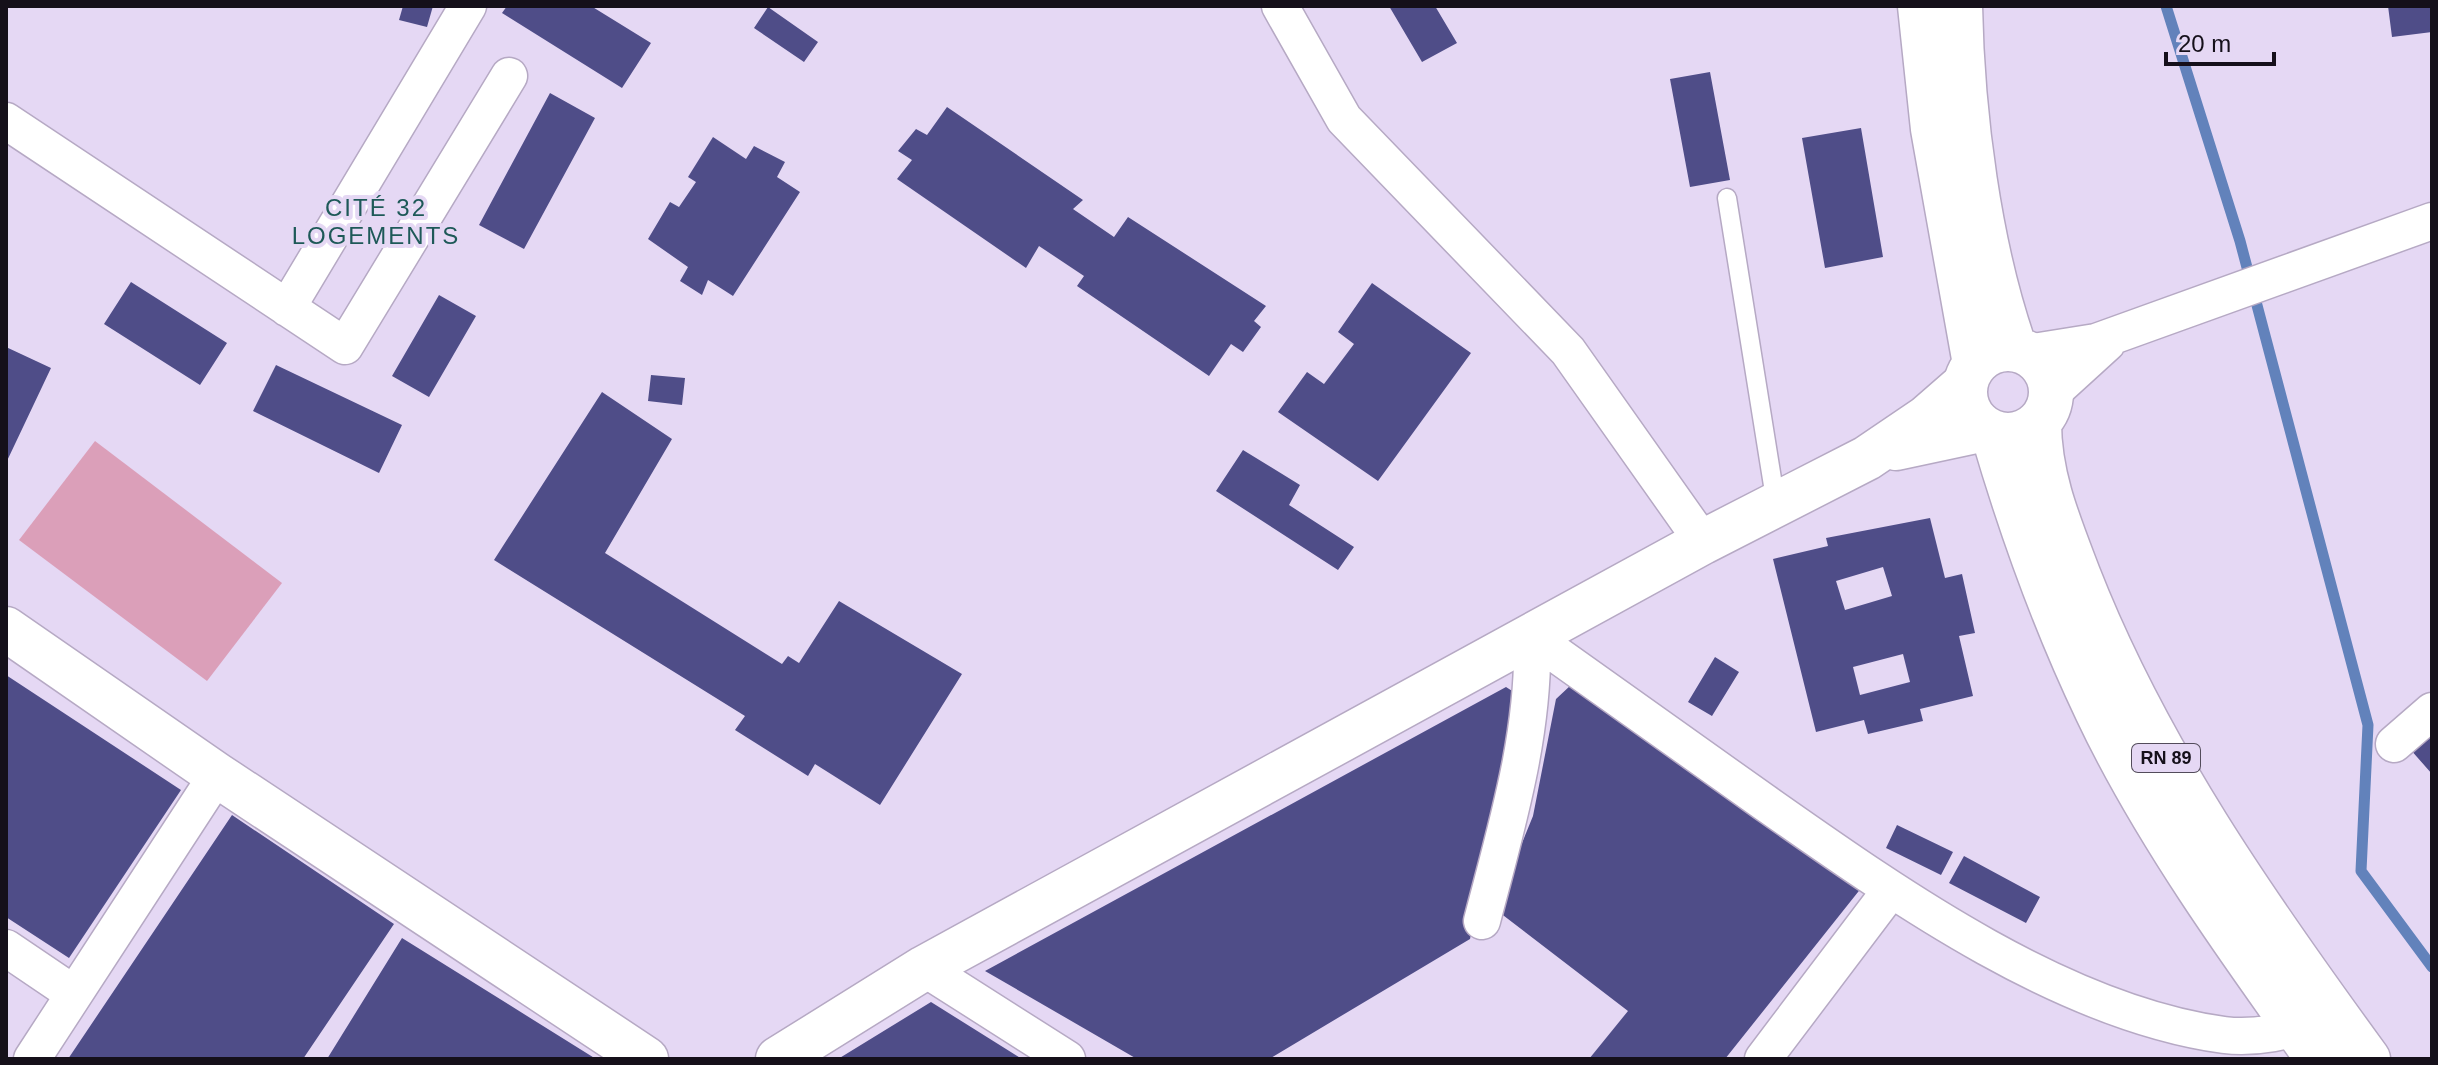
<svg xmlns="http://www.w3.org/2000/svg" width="2438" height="1065" font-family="Helvetica,sans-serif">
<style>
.green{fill:#db9fb9}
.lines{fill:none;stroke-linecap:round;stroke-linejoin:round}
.stream{stroke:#6282bb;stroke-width:11}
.building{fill:#4f4d88;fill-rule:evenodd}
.service-casing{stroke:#b6a9c4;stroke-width:21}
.minor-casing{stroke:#b6a9c4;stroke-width:39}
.tertiary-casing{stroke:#b6a9c4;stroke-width:47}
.primary-casing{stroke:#b6a9c4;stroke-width:47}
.service{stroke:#fff;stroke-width:18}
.minor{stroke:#fff;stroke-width:36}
.tertiary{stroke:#fff;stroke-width:44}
.primary{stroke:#fff;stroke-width:44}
.labels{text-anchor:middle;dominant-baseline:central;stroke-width:8;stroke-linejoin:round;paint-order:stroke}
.shield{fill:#e5d8f4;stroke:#534c5b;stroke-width:2}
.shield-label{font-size:18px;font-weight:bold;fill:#15101a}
.quarter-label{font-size:24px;letter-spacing:2px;fill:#1e5958;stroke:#e5d8f4}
</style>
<rect width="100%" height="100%" fill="#e5d8f4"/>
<path class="green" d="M95 441 282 583 207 681 19 540Z"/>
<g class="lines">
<path class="stream" d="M2166 6 2240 241 2368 725 2361 871 2432 967"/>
</g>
<path class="building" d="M403 6H433L427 27 399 20Z
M507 6H591L651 43 622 88 502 13Z
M1389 6H1435L1457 43 1422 62Z
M2388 6H2432V32L2392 37Z
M768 7 818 42 804 62 754 28Z
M1710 72 1730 180 1690 187 1670 79Z
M550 93 595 118 524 249 479 225Z
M947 107 1083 200 1073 209 1114 237 1128 217 1266 306 1254 321 1261 327 1243 352 1231 344 1209 376 1077 286 1084 276 1039 246 1026 268 897 179 912 160 898 151 916 129 927 135Z
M1861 128 1883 257 1825 268 1802 138Z
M713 137 746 159 754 146 785 162 777 177 800 192 733 296 708 280 702 295 680 281 688 267 648 239 670 202 679 207 696 182 688 177Z
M131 282 227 343 200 385 104 324Z
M1372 283 1471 353 1378 481 1278 412 1307 372 1324 384 1354 344 1338 332Z
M439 295 476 316 429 397 392 376Z
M6 347 51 368 6 463Z
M276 365 402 425 379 473 253 411Z
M651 375 685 378 682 405 648 401Z
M602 392 672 439 605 553 782 664 788 656 799 663 839 601 962 674 880 805 815 764 808 776 735 730 745 716 494 560Z
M1243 450 1300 485 1289 505 1354 547 1338 570 1216 491Z
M1930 518 1945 578 1962 574 1975 633 1959 636 1973 696 1920 709 1923 721 1868 734 1864 720 1816 732 1773 559 1828 546 1826 538ZM1883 567 1892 596 1845 610 1836 581ZM1903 654 1910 682 1860 695 1853 667Z
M1715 657 1739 672 1712 716 1688 702Z
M6 675 181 790 69 958 6 917Z
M1571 685 1862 887 1725 1059H1589L1628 1011 1495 909 1533 816 1556 699Z
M1506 687 1523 698 1470 939 1269 1059H1137L985 971Z
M2432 732V774L2410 749Z
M232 815 394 924 303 1059H68Z
M1897 825 1953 852 1941 875 1886 848Z
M1964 856 2040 897 2026 923 1949 883Z
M402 938 596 1059H327Z
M931 1002 1022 1059H838Z"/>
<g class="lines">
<defs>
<path id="service" d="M1727 198 1776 504"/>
<path id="minor" d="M1280 6 1344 119 1568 351 1703 542
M6 121 345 346 509 76
M287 308 468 6
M2027 353 2096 342 2432 221
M2051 394 2107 343
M1532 637C1609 692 1686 747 1764 802 1895 894 2062 1013 2224 1035 2257 1039 2289 1031 2319 1021
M2394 744 2432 711
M1482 921C1506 828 1535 734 1532 637
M6 948 74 994
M924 968 1067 1059
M32 1059 217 775
M1763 1059 1890 891"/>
<path id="tertiary" d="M1896 448 1985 429
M6 629 217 775 646 1059
M778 1059 924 968 1703 542 1867 458 1926 418 1965 384"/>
<path id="primary" d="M1920 6 1933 129 1975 364
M1960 6C1962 115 1979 247 2015 349
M1965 392a43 43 0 1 1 86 0a43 43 0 1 1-86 0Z
M2039 423C2039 477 2059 524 2078 574 2147 751 2257 907 2368 1059
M1993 433C2021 529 2054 621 2097 711 2153 830 2241 952 2318 1059"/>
</defs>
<use href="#service" class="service-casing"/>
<use href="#minor" class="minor-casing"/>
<use href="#tertiary" class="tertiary-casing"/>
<use href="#primary" class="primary-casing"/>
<use href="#service" class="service"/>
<use href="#minor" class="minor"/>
<use href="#tertiary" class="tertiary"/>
<use href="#primary" class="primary"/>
</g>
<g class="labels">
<rect class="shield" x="2132" y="744" width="68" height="28" rx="6"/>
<g class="shield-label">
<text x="2166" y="758">RN 89</text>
</g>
<g class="quarter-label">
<text x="376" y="207">CITÉ 32<tspan x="376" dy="28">LOGEMENTS</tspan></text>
</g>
</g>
<rect width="2438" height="1065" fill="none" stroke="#15101a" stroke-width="16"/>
<path d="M2166 52v12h108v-12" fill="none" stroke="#15101a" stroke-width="4"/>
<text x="2178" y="52" font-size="24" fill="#15101a" stroke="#e5d8f4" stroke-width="6" paint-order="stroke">20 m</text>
</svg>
